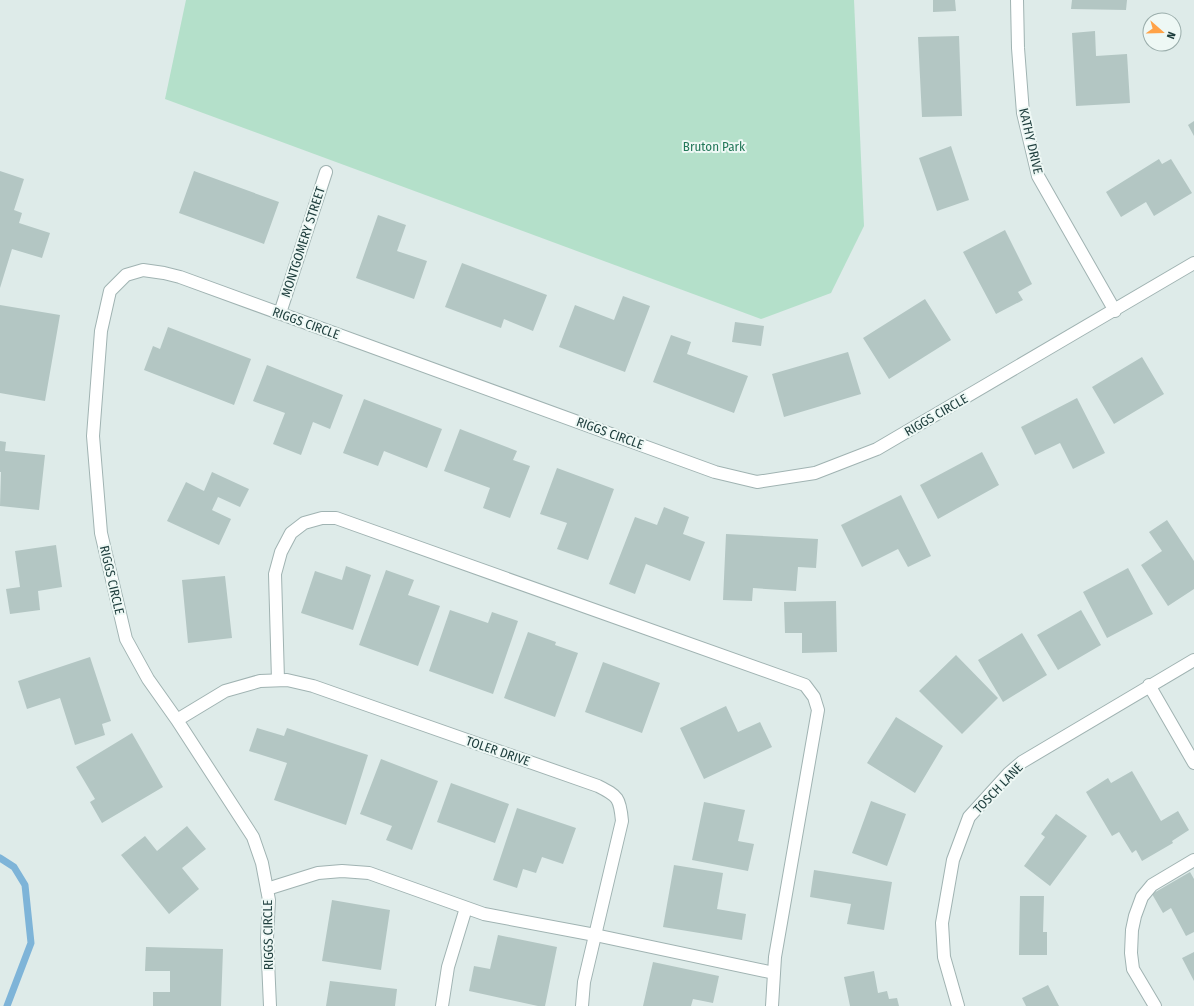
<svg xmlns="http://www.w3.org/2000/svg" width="1194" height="1006" font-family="'Fira Sans Condensed',sans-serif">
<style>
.green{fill:#b4e0ca}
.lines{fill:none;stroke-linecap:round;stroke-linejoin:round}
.stream{stroke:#7eb4d8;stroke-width:7}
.building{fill:#b3c6c3}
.service-casing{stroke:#a0b3b2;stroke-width:14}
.minor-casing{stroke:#a0b3b2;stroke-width:14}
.service{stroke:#fff;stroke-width:12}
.minor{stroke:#fff;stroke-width:12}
.labels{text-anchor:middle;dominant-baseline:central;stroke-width:4;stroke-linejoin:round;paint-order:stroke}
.street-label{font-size:13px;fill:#1d3d3c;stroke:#eef8f5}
.park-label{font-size:13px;fill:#237859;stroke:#eef8f5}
</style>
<rect width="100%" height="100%" fill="#deebe9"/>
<path class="green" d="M186 0H854L864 226 831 293 761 319 165 99Z"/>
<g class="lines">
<path class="stream" d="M0 858 14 867 25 885 31 943 7 1006"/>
</g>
<path class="building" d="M933 0H955L956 11 933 12Z
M1072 0H1127L1126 10 1071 9Z
M1095 31 1096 56 1127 54 1130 103 1076 106 1072 33Z
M959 36 962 116 922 117 918 37Z
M1194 121V136L1188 125Z
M951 146 969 200 937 211 919 158Z
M1159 159 1162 164 1171 159 1192 193 1154 216 1146 202 1121 217 1106 192Z
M0 171 24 179 14 210 22 213 19 223 50 233 42 258 12 249 0 288Z
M194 171 279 202 264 244 179 213Z
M378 215 406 225 397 251 427 261 414 299 356 278Z
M1005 230 1032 284 1018 292 1023 300 996 314 963 252Z
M462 263 547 295 533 331 504 319 501 328 445 307Z
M623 296 650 306 625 372 559 347 575 305 614 320Z
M925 299 951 340 889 379 863 338Z
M0 305 60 315 45 401 0 393Z
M735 322 764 326 761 346 732 342Z
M168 327 251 359 234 405 144 370 153 346 160 349Z
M671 335 691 342 687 354 748 376 734 413 653 382Z
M848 352 861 394 784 417 772 374Z
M1142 357 1164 394 1114 424 1092 387Z
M267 365 343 395 330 429 313 422 301 455 273 444 285 413 253 401Z
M1077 398 1105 453 1073 469 1060 443 1035 455 1021 427Z
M364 399 442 429 427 468 384 451 378 466 343 453Z
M460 429 517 451 513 460 530 466 510 518 483 508 490 488 444 471Z
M0 441 6 442 5 451 45 455 39 510 0 506 1 472H0Z
M982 452 999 485 938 519 920 485Z
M557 468 614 489 588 560 557 549 567 523 540 514Z
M212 472 249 489 240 507 218 497 212 510 231 519 219 545 167 521 186 482 204 491Z
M901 495 931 556 908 567 898 549 862 567 841 525Z
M664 507 689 517 683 534 705 542 690 581 646 564 635 594 609 584 635 517 657 525Z
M1167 520 1194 561V589L1168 606 1141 565 1162 551 1149 532Z
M726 534 818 539 816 568 798 567 796 591 753 588 752 601 723 600Z
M56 545 62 587 38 591 40 610 10 614 6 589 20 587 15 551Z
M346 566 371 575 353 630 301 613 315 571 342 580Z
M1128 568 1153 614 1107 638 1083 592Z
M386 570 414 580 408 595 440 606 418 666 359 645Z
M225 576 232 638 188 643 182 580Z
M836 601 837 652 802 653V633H785L784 602Z
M450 610 488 623 492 612 518 621 493 694 429 671Z
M1081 610 1101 645 1058 670 1037 635Z
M528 632 556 642 555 645 578 653 555 717 504 698Z
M1022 633 1047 675 1003 702 978 660Z
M956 655 998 698 962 734 919 691Z
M90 657 111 721 102 724 105 735 75 745 60 698 27 709 18 681Z
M603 662 660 683 642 733 585 712Z
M726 706 738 732 760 722 772 747 704 779 680 728Z
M896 717 943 746 915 793 867 763Z
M257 728 284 736 287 728 368 755 346 825 274 800 287 763 249 751Z
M132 733 163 787 102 823 90 802 95 799 76 767Z
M381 759 438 781 412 850 386 840 392 826 360 814Z
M1132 771 1161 821 1178 811 1189 830 1172 841 1173 843 1142 861 1136 850 1132 853 1119 832 1112 836 1086 792 1108 778 1111 783Z
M451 783 509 804 495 843 437 822Z
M871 801 906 814 887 866 852 853Z
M704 802 745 810 738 841 754 844 748 871 692 860Z
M517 808 576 828 563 864 542 857 536 873 523 869 517 888 493 880Z
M1056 814 1087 836 1050 886 1024 866 1045 837 1041 834Z
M187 826 206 849 182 868 199 889 169 914 121 855 145 836 157 851Z
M674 865 723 873 717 909 746 914 742 940 663 927Z
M814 870 892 882 884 930 847 924 851 904 810 897Z
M1190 872 1194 879V932L1186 936 1171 908 1163 913 1152 894Z
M1020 896H1044L1043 932H1047V955H1019Z
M332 900 390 910 381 970 322 961Z
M498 935 557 947 545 1006H538L469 991 474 966 490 969Z
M146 947 223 949 221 1006H153V992H170V971H145Z
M1194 952V981L1182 958Z
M653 962 719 976 713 1003 693 999 691 1006H643Z
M874 971 878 993 887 991 889 999 897 998 899 1006H850L844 977Z
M330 981 397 989 395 1006H326Z
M1048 985 1059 1006H1026L1022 998Z"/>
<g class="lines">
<defs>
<path id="service" d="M278 680 275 574 281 552 291 533 304 523 322 518H336L805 685 814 697 818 710 775 957 772 1006
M267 889 318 873 342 871 369 873 484 914 595 935 774 973
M442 1006 448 967 466 908
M1155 1006 1133 969 1131 953 1132 930 1135 916 1142 897 1152 885 1194 860"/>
<path id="minor" d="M1017 0 1018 48 1023 113 1038 176 1115 311
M280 313 326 172
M1149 685 1194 763
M177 720 225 691 260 681 287 680 313 686 598 786C618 796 620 798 622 821L584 982 582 1006
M270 1006 267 938 269 900 262 863 253 837 177 720 148 679 126 639 101 533 93 436 101 331 110 291 126 275 143 270 164 273 180 277 715 472 757 482 815 473 877 449 1194 263
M958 1006 944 957 942 923 953 860 969 817 1009 773 1022 762 1194 660"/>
</defs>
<use href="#service" class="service-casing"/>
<use href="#minor" class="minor-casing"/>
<use href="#service" class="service"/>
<use href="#minor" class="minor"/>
</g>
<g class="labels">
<g class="street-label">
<text transform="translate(1031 141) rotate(77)">KATHY DRIVE</text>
<text transform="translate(303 242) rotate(-72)">MONTGOMERY STREET</text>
<text transform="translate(306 323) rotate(20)">RIGGS CIRCLE</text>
<text transform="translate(936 415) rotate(-30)">RIGGS CIRCLE</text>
<text transform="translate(610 433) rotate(20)">RIGGS CIRCLE</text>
<text transform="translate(112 580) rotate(77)">RIGGS CIRCLE</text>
<text transform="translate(498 751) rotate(19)">TOLER DRIVE</text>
<text transform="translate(998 788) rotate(-46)">TOSCH LANE</text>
<text transform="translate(268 935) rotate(-91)">RIGGS CIRCLE</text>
</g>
<g class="park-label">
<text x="714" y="146">Bruton Park</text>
</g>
</g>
<g transform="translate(1162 32) rotate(110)"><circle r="19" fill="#eef8f5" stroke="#9aadab"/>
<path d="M0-3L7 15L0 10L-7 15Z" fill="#ffa248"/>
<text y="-6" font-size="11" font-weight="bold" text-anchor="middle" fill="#1d3d3c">N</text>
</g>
</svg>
